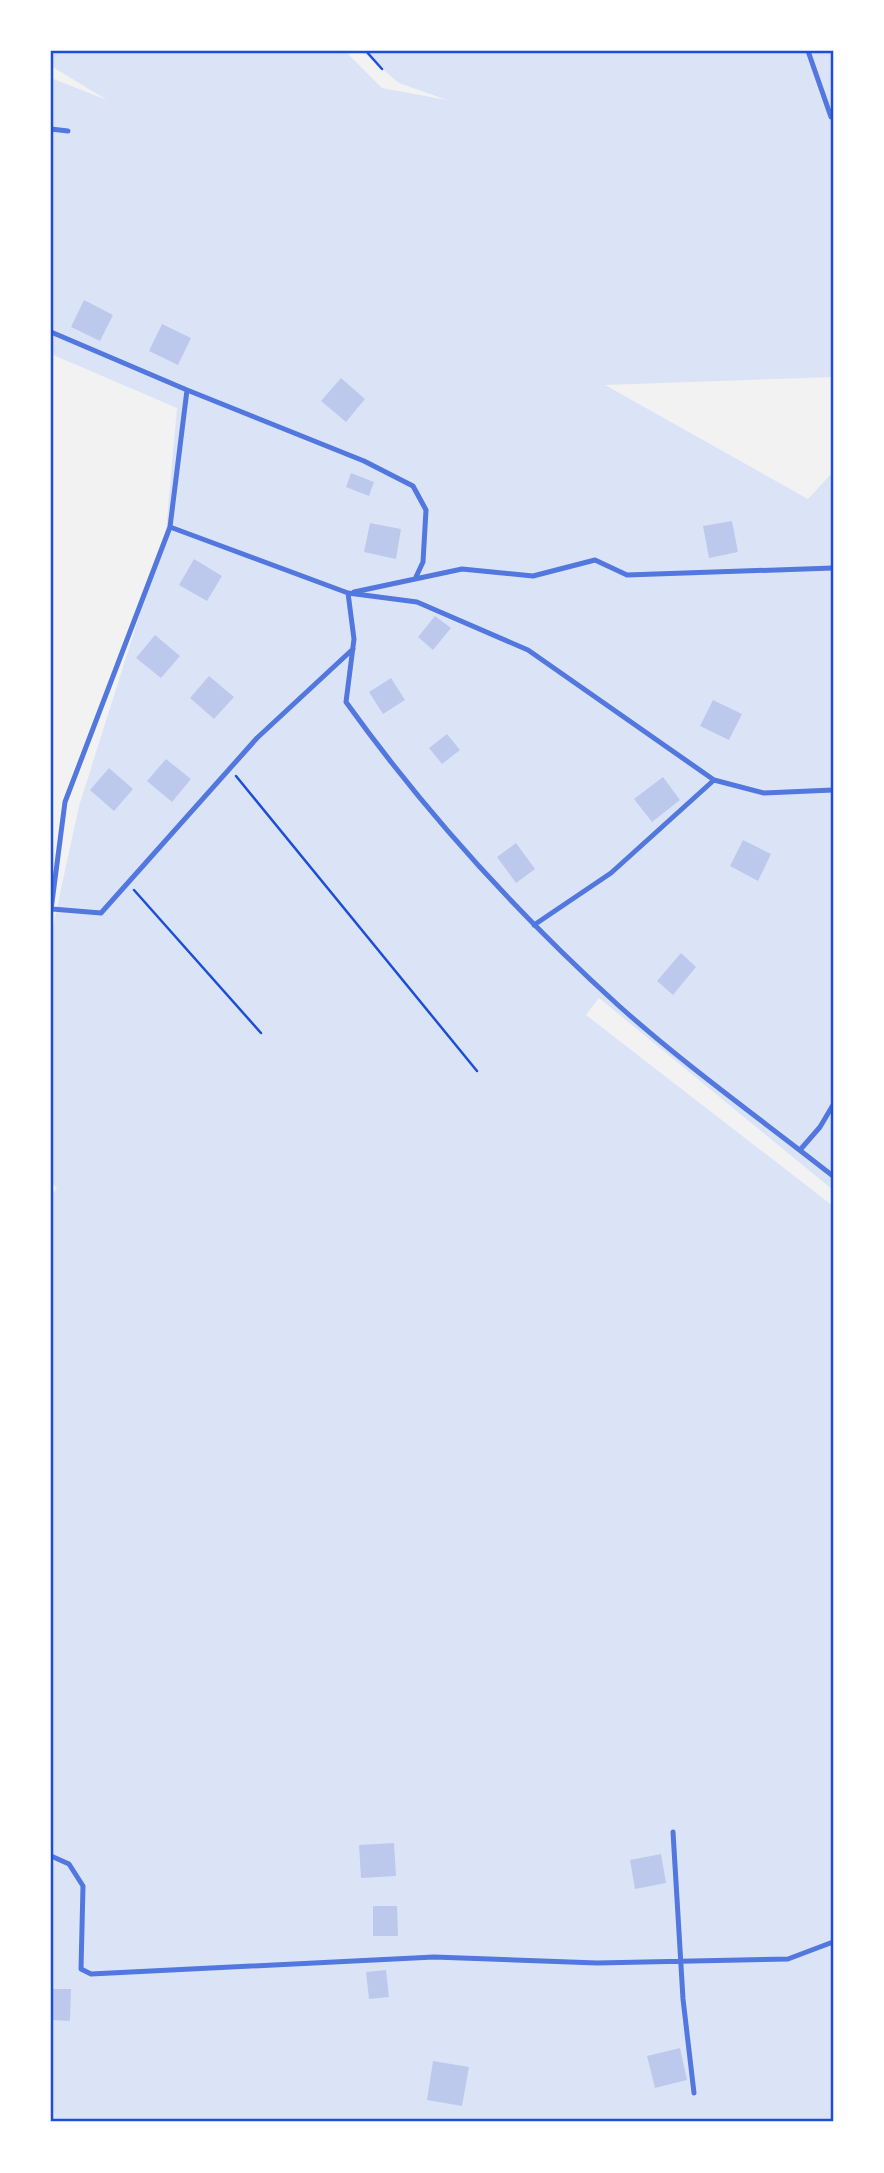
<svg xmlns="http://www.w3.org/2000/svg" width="884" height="2173" font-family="'Source Sans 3',sans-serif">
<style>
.green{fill:#dbe4f7}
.building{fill:#bdc9ec}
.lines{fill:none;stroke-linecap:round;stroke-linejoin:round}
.path{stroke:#1d4ed8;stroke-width:2.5}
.service{stroke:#5277de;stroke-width:5}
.neatline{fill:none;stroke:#1d4ed8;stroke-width:2.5}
</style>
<rect width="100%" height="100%" fill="#f2f2f2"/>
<path class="green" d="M51 51H345L382 88 447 100 399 83 361 51H833V377L605 385 808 499 833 472V1190L599 998 586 1015 833 1206V2122H51V1194L57 1189 51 1181V935L79 806 166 531 177 408 51 354V78L107 100 51 66Z"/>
<path class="building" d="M84 300 113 315 100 341 71 327Z
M162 324 191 338 178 365 149 351Z
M341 378 365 399 346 422 321 401Z
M351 473 374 482 369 496 346 487Z
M732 521 738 552 709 558 703 526Z
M370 523 401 529 396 559 364 552Z
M194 559 222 576 207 601 179 585Z
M435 616 451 628 433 650 418 637Z
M155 635 180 656 161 678 136 658Z
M209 676 234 697 214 719 190 698Z
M391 678 405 700 383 714 369 692Z
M713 700 742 714 729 740 700 726Z
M447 734 460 750 442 764 429 748Z
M166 759 191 779 172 802 147 781Z
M109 768 133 789 114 811 90 790Z
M663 777 680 800 652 822 634 799Z
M743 840 771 854 758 881 730 866Z
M516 843 535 869 516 883 497 857Z
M681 953 696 967 673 995 657 981Z
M394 1843 396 1876 361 1878 359 1845Z
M661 1854 666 1883 635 1889 630 1860Z
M373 1906H397L398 1936H373Z
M386 1970 389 1997 369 1999 366 1972Z
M51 1989H71L70 2021 51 2020Z
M680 2048 687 2080 655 2088 647 2056Z
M433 2061 469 2067 462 2106 427 2100Z"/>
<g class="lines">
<path class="path" d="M366 51 382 69
M236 776 477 1071
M134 890 261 1033"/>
<path class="service" d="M808 51 831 117
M51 129 68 131
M51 332 187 390 170 527 65 802 51 910
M187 390 364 461 413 486 426 510 423 562 415 579
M170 527 348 593 354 639 346 702C425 812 518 914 618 1005 686 1066 762 1120 833 1176
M354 592 462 569 533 576 595 560 627 575 833 568
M348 593 417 602 528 650 714 780 764 793 833 790
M52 909 101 913 257 738 353 649
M534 925 611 873 714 780
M800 1150 820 1127 833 1105
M673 1832 683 1999 694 2093
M51 1856 69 1864 83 1886 81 1969 91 1974 434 1957 597 1963 788 1959 833 1942"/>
</g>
<rect width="884" height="2173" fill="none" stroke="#ffffff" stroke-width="105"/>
<rect x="52" y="52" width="780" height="2068" class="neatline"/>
</svg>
